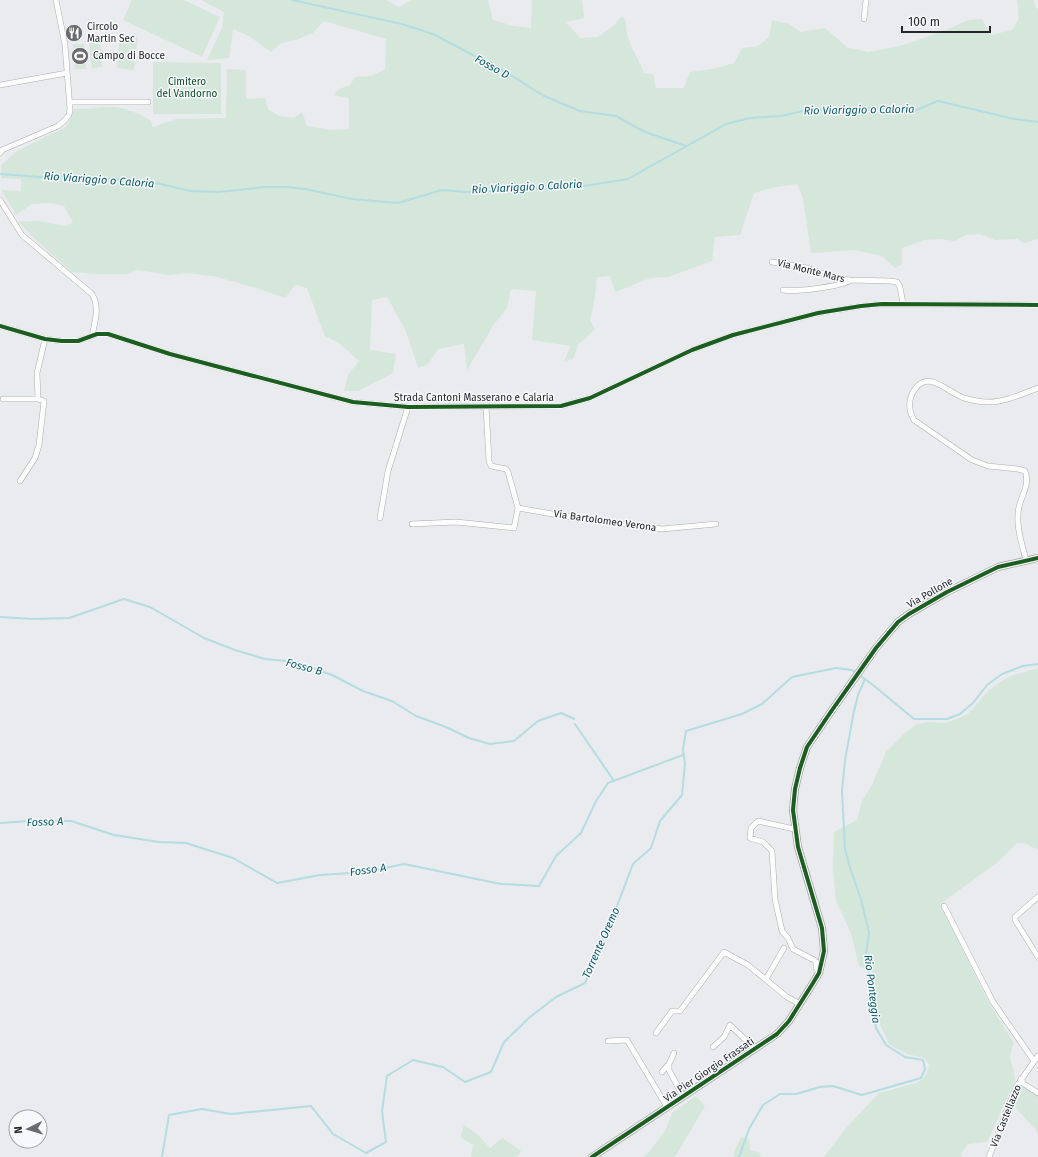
<svg xmlns="http://www.w3.org/2000/svg" width="1038" height="1157" font-family="'Fira Sans',sans-serif">
<style>
.green{fill:#d5e6da}
.lines{fill:none;stroke-linecap:round;stroke-linejoin:round}
.stream{stroke:#b3dde2;stroke-width:2}
.minor-casing{stroke:#adadaf;stroke-width:6}
.tertiary-casing{stroke:#adadaf;stroke-width:8}
.minor{stroke:#fcfcfc;stroke-width:5}
.tertiary{stroke:#fcfcfc;stroke-width:6}
.cycleway-casing{stroke:#f6f8fc;stroke-width:6}
.cycleway{stroke:#1b5e20;stroke-width:4}
.labels{text-anchor:middle;dominant-baseline:central;stroke-width:3;stroke-linejoin:round;paint-order:stroke}
.poi-label{font-size:10px;fill:#252627;stroke:#f6f8fc;text-anchor:start}
.park-label{font-size:10px;fill:#0d4d26;stroke:#f6f8fc}
.street-label{font-size:10px;fill:#252627;stroke:#f6f8fc}
.water-label{font-size:11px;font-style:italic;fill:#095e65;stroke:#f6f8fc}
</style>
<rect width="100%" height="100%" fill="#eaebee"/>
<path class="green" d="M132 0H184L220 17 202 57 123 20Z
M201 0H386L399 7 412 0H488L493 20 513 26 531 28 532 0H582L584 18 566 22 580 38 598 37 614 25 622 16 626 21C625 41 637 55 644 73L653 74 656 88H684L690 72 712 69 734 63 742 48 758 46 769 37 772 20 789 24 801 32 825 28 848 48 869 52 903 45 943 31 969 20 982 19 991 35 1012 30 1019 18 1017 0H1033L1036 7 1038 9V239L1024 243 1017 239 995 240 980 234 966 235 954 241 941 239 924 240 902 248V264L895 268 882 256 856 250 811 253 803 198 797 184 776 187 754 193 740 235 715 237 712 261 668 277 650 278 615 292 610 276 597 277C596 292 594 306 590 320L595 329 578 345 573 359 564 361 571 346 532 340 536 291 511 289 507 308 494 324 467 370 464 344 438 349 428 364 418 368 406 331 387 297 372 300 370 350 396 354 393 373 358 391H344L348 375 359 361 339 343 325 336 307 288 295 285 285 298 253 287 213 276 187 273 168 275 138 270 126 274H94L72 272 37 241 19 222 38 221 66 226 73 222 64 206 51 203 32 204 16 215 1 190 21 191V179L1 178V165L17 151 66 127 72 116 74 109C88 110 101 106 115 107 127 108 139 114 150 120L153 127 176 119 226 118 227 69 246 70V99L265 98 268 109 279 116 294 118 302 112 307 126 332 130 349 129V98L334 95 339 89 350 85 355 77 372 76 385 69 386 39 324 21 313 33 296 40 281 43 271 52 249 36 233 29 229 58 207 60 222 28 224 12Z
M120 35 138 37 134 70 117 68Z
M100 41 102 67 92 68 89 42Z
M73 44H84L86 69H75Z
M153 62 221 63V114H153Z
M1038 668V850L1025 843H1017L998 862 940 904 991 1007 1014 1043C1005 1064 1015 1062 1015 1081L987 1142 968 1144 961 1153 962 1157H824L847 1127 879 1093 917 1083 926 1076 929 1065 924 1058 907 1054 889 1044 872 1007 875 985 874 973 859 966 851 933 836 901 833 868 834 832 857 820 862 801 872 785 886 752 907 731 917 724 927 722 944 723 957 719 969 713 989 690 1008 677Z
M1022 1085 1038 1095V1134L1036 1130 1014 1106Z
M696 1096 705 1106 675 1157H645L665 1131 672 1113Z
M464 1125 477 1134 490 1148 502 1138 521 1151 517 1157H471L473 1145 460 1137Z
M741 1137 749 1139 750 1150 758 1152 762 1157H734V1152Z"/>
<g class="lines">
<path class="stream" d="M292 0 402 24 433 34 509 74 544 96 580 111 616 116 645 132 686 146
M0 174 39 177 65 176 147 181 191 191 219 192 264 187H285L305 189 352 199 398 203 442 190 465 192 556 188 584 186 628 179 726 124 750 118 781 116 807 110 870 108 896 111H914L938 101 1014 119 1038 122
M0 617 34 619 69 618 124 599 150 607 204 638 235 650 265 659 296 662 332 675 363 691 392 701 416 716 446 727 469 738 490 744 514 741 538 721 561 713 574 719
M575 724 614 781
M0 823 29 821H71L114 835 159 842 186 843 233 858 277 883 320 875 366 872 404 864 501 884 539 886 556 856 581 833 596 801 608 783 683 755
M162 1157 169 1115 202 1109 231 1114 311 1106 333 1134 366 1153 386 1142 382 1111 387 1076 413 1060 443 1067 465 1082 491 1072 504 1042 530 1017 556 997 585 983 602 945 633 864 651 848 660 821 682 795 685 764 683 749 686 731 742 714 762 704 792 677 836 668 852 670 873 685 914 719H947L960 714 973 703 987 685 1002 674 1023 666 1038 664
M739 1157 749 1129 763 1105 780 1094H796L820 1087 833 1086 862 1095 921 1078 925 1069 923 1060 905 1057 886 1045 876 1028 866 954 869 933 861 899 851 871 845 849 842 791 845 760 854 711 858 695 865 679"/>
<defs>
<path id="minor" d="M864 19 866 0
M0 85 67 73
M69 102H148
M0 153 2 150 58 126 65 120 69 115 70 109 65 45 56 0
M0 200 22 235 92 294C100 307 95 321 92 336
M772 262 807 268 836 278 850 280 890 281 897 282 900 287 903 304
M783 290C796 292 837 287 849 281
M0 326 45 339 62 341H78L97 334H108L170 354 353 402 408 407 561 406 590 398 692 350 733 335 818 313 861 306 882 304 1038 305
M3 399H38L44 401 39 445 35 458 20 481
M38 399 37 373 45 339
M486 406 489 461 491 466 506 469 508 472 518 508 564 516 662 529 716 524
M380 518 388 471 408 407
M412 524 456 522 514 528 518 508
M1026 560C1022 544 1015 524 1019 507 1022 494 1030 485 1025 471L1018 469 988 466 972 460 914 420C909 411 908 403 912 394 926 366 946 392 964 398 971 400 981 402 988 402 1005 402 1022 394 1038 388
M794 829 758 821 751 828 750 838 763 842 772 851 775 899 782 931 788 938 793 949 814 960 816 962V968L819 973
M1038 897 1015 917V920L1038 957
M944 906 993 1002 1034 1061
M766 979 784 948
M656 1033 672 1011H680L724 952 748 965 787 997 800 1004
M608 1041 627 1040 667 1107
M713 1047 724 1037 730 1025 755 1049
M674 1053 669 1064V1070L683 1096
M662 1072 667 1066 669 1070
M1021 1079 1024 1084 1038 1093
M989 1157 1016 1087 1038 1056"/>
<path id="tertiary" d="M592 1157 777 1034 789 1021 813 983 819 973 824 951 822 928 798 847 793 810 795 789 800 768 807 747 830 713 876 648 898 622 909 614 947 592 998 567 1038 558"/>
</defs>
<use href="#minor" class="minor-casing"/>
<use href="#tertiary" class="tertiary-casing"/>
<use href="#minor" class="minor"/>
<use href="#tertiary" class="tertiary"/>
<defs>
<path id="cycleway" d="M0 326 45 339 62 341H78L97 334H108L170 354 353 402 408 407 561 406 590 398 692 350 733 335 818 313 861 306 882 304 1038 305
M592 1157 777 1034 789 1021 813 983 819 973 824 951 822 928 798 847 793 810 795 789 800 768 807 747 830 713 876 648 898 622 909 614 947 592 998 567 1038 558"/>
</defs>
<use href="#cycleway" class="cycleway-casing"/>
<use href="#cycleway" class="cycleway"/>
</g>
<defs>
<symbol id="restaurant-disc" viewBox="-11 -11 22 22"><circle r="9.5" fill="#6a6b6d" stroke="#f6f8fc"/><path d="M-5-6h1v4h1v-4h1v4h1v-4h1v5L-1.5 .5V6h-2V.5L-5-1ZM5-6V6H3V1.5H1.5Q1.5-4 5-6Z" fill="#fff"/></symbol>
<symbol id="stadium-disc" viewBox="-11 -11 22 22"><circle r="9.5" fill="#6a6b6d" stroke="#f6f8fc"/><path d="M0-5a6.5 5 0 1 0 0 10a6.5 5 0 1 0 0-10ZM-3.5-1.8h7v3.6h-7Z" fill="#fff"/></symbol>
</defs>
<g fill-rule="evenodd">
<use href="#restaurant-disc" x="64" y="23" width="20" height="20"/>
<use href="#stadium-disc" x="70" y="46" width="20" height="20"/>
</g>
<g class="labels">
<g class="poi-label">
<text x="87" y="27">Circolo<tspan x="87" dy="12">Martin Sec</tspan></text>
<text x="93" y="56">Campo di Bocce</text>
</g>
<g class="park-label">
<text x="187" y="82">Cimitero<tspan x="187" dy="12">del Vandorno</tspan></text>
</g>
<g class="street-label">
<text transform="translate(811 271) rotate(14)">Via Monte Mars</text>
<text x="474" y="398">Strada Cantoni Masserano e Calaria</text>
<text transform="translate(605 521) rotate(8)">Via Bartolomeo Verona</text>
<text transform="translate(930 593) rotate(-30)">Via Pollone</text>
<text transform="translate(709 1070) rotate(-34)">Via Pier Giorgio Frassati</text>
<text transform="translate(1006 1116) rotate(-68)">Via Castellazzo</text>
</g>
<g class="water-label">
<text transform="translate(492 67) rotate(29)">Fosso D</text>
<text transform="translate(859 110) rotate(-1)">Rio Viariggio o Caloria</text>
<text transform="translate(99 180) rotate(4)">Rio Viariggio o Caloria</text>
<text transform="translate(527 187) rotate(-3)">Rio Viariggio o Caloria</text>
<text transform="translate(304 667) rotate(15)">Fosso B</text>
<text transform="translate(45 822) rotate(-2)">Fosso A</text>
<text transform="translate(368 870) rotate(-8)">Fosso A</text>
<text transform="translate(601 943) rotate(-66)">Torrente Oremo</text>
<text transform="translate(872 989) rotate(83)">Rio Ponteggia</text>
</g>
</g>
<g transform="translate(28 1129) rotate(265)"><circle r="19" fill="#f6f8fc" stroke="#a2a4a7"/>
<path d="M0-3L7 15L0 10L-7 15Z" fill="#6a6b6d"/>
<text y="-6" font-size="11" font-weight="bold" text-anchor="middle" fill="#252627">N</text>
</g>
<path d="M902 26v6h88v-6" fill="none" stroke="#252627" stroke-width="2"/>
<text x="908" y="26" font-size="12" fill="#252627" stroke="#f6f8fc" stroke-width="3" paint-order="stroke">100 m</text>
</svg>
